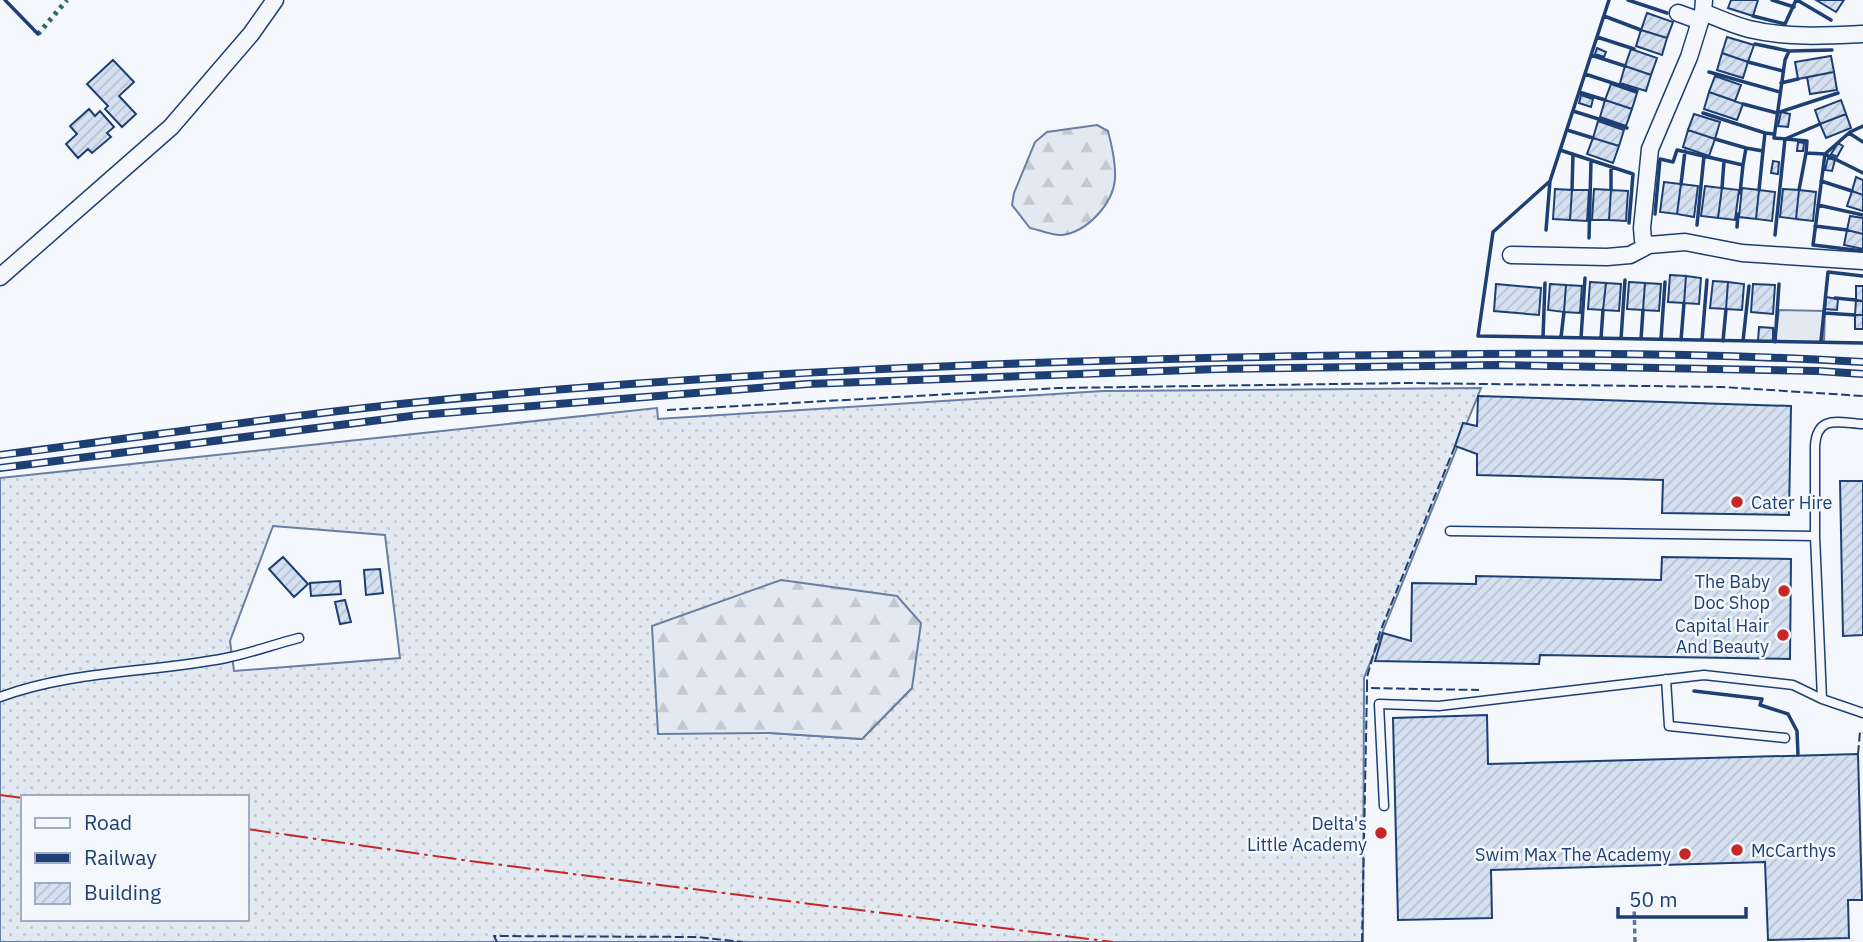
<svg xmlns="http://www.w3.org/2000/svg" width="1863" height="942" font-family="'IBM Plex Sans',sans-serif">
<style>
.grass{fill:url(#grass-dots);stroke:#687fa3;stroke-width:2;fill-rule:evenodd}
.forest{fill:url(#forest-firs);stroke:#687fa3;stroke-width:2}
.park{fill:#e3e9f0;stroke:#687fa3;stroke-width:2}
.building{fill:url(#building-hatch);stroke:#1d3f73;stroke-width:2}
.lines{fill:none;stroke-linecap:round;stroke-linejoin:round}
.service-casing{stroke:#1d3f73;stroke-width:11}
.minor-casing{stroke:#1d3f73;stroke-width:19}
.path{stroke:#5e769c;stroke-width:3.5;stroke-dasharray:5 3.5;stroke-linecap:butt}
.service{stroke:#f4f7fb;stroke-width:8}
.minor{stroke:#f4f7fb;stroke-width:16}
.rail-casing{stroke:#1d3f73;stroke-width:8}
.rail{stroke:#f4f7fb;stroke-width:5;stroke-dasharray:16;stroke-linecap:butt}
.hedge{stroke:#2c6c60;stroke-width:5;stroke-dasharray:3.5 5;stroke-linecap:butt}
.fence{stroke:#1d3f73;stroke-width:2;stroke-dasharray:9 3.5;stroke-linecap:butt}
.wall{stroke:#1d3f73;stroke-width:3.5}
.power{stroke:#c62828;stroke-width:2;stroke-dasharray:24 5 3.5 5;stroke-linecap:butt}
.poi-dot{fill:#c62828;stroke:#f4f7fb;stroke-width:2.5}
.labels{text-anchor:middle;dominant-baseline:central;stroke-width:5;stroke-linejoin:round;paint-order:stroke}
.poi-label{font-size:18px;fill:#1d3f73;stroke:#f4f7fb;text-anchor:end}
</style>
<defs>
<pattern id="grass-dots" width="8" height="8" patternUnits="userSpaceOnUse" patternTransform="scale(1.75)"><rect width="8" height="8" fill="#e3e9f0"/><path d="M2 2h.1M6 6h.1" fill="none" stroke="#c2c9d1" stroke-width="1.8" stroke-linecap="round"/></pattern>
<pattern id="forest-firs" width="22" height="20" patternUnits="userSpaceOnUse" patternTransform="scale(1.75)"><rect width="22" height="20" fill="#e3e9f0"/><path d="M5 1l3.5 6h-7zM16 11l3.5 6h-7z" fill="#c2c9d1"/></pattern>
<pattern id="building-hatch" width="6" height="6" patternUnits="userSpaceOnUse" patternTransform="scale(1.75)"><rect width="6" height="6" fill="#d5e0f0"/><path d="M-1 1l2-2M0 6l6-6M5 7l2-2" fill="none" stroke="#b6c1d1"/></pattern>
</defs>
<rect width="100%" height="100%" fill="#f4f7fb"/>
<path class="grass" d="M1481 388 1364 678 1363 942H0V478L657 408 658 419 1103 391ZM273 526 385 535 400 658 234 671 230 641ZM912 688 862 739 770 733ZM23 797H247V919H23Z"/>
<path class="forest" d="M1097 125 1108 131C1112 146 1116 163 1115 179 1113 204 1087 232 1062 235 1053 236 1040 230 1030 228L1012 205 1014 193 1035 142 1047 132Z
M781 580 897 596 921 623 912 688 862 739 770 733 658 734 652 626Z"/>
<path class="park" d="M1779 310 1825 311 1824 342H1775Z"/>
<path class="building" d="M1731 0H1758L1753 16 1728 8Z
M1816 0H1844L1836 12Z
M1647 13 1673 22 1667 38 1641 30Z
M1641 30 1667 38 1662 55 1636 46Z
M1727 37 1754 45 1748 62 1722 53Z
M1597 48 1606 52 1604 57 1595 54Z
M1631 49 1657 58 1651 75 1625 66Z
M1722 53 1748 62 1743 78 1717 70Z
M1831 56 1834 72 1798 79 1795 62Z
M113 60 134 82 119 96 136 114 122 127 105 109 108 106 87 84Z
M1625 66 1651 75 1646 91 1620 83Z
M1834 72 1837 90 1810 94 1807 77Z
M1715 76 1741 85 1735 101 1709 92Z
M1611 84 1637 93 1632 109 1605 100Z
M1709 92 1743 104 1737 120 1704 109Z
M1581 95 1593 99 1591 107 1579 103Z
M1605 100 1632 109 1626 126 1600 117Z
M1841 100 1846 114 1820 124 1815 110Z
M89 109 95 116 100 111 114 127 107 133 111 137 92 153 88 149 78 158 66 144 77 134 70 126Z
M1781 112 1790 114 1788 127 1778 126Z
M1694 114 1720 122 1715 139 1688 130Z
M1846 114 1851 128 1826 138 1820 124Z
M1598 121 1624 130 1619 146 1593 138Z
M1688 130 1715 139 1709 156 1683 147Z
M1593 138 1619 146 1613 163 1587 154Z
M1798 142 1804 143 1803 151H1797Z
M1838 143 1843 146 1837 157 1831 154Z
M1828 158 1835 160 1832 171 1825 170Z
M1773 161 1779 162 1778 174 1771 173Z
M1856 177 1863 180V195L1852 191Z
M1664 182 1681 184 1677 214 1660 212Z
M1681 184 1698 186 1694 217 1677 214Z
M1705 186 1722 188 1718 218 1701 216Z
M1722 188 1739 190 1735 220 1718 218Z
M1742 188 1759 190 1756 219 1739 217Z
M1555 189 1572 190 1570 220 1553 219Z
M1594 189 1611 190 1609 220H1592Z
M1783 189 1799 190 1796 219 1780 217Z
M1572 190H1589L1587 221 1570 220Z
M1611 190 1628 191 1626 221 1609 220Z
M1759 190 1775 192 1772 221 1756 219Z
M1799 190 1816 192 1813 221 1796 219Z
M1852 191 1863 195V211L1847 206Z
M1850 216 1863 218V234L1847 230Z
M1847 230 1863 234V249L1844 245Z
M1670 275 1686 276 1684 303 1668 302Z
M1686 276 1701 278 1699 304 1684 303Z
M1713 281 1728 282 1726 309 1710 308Z
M1590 282 1606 283 1603 310 1588 309Z
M1629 282 1645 283 1643 310 1627 309Z
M1728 282 1744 284 1742 310 1726 309Z
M1606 283 1621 284 1619 311 1603 310Z
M1645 283 1661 284 1659 311 1643 310Z
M1496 284 1541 288 1539 315 1494 311Z
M1550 284 1566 285 1564 312 1548 310Z
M1753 284 1775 285 1773 314 1751 312Z
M1566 285 1582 286 1580 313 1564 312Z
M1856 286H1863V301L1856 300Z
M1826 297 1838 299 1837 310 1825 309Z
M1856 300 1863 301V315H1855Z
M1855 315H1863V329H1855Z
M1759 327 1773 328V342L1758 341Z
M1478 396 1791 406 1789 515 1662 513 1663 480 1477 475V454L1455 446 1463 423 1477 426Z
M1840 481H1863V635L1843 636Z
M283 557 308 584 294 597 269 569Z
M1662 557 1791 559 1790 659 1540 655 1539 664 1375 661 1383 633 1411 641 1412 583 1476 584V576L1661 580Z
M380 569 383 593 366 595 364 570Z
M340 581 341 594 311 596 310 583Z
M345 600 351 622 340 624 335 602Z
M1487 715 1488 764 1858 754 1862 900H1848L1849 938 1768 940 1765 862 1491 870 1492 918 1398 920 1393 718Z"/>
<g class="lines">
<defs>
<path id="service" d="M1863 424C1839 423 1817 414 1815 446V536L1822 699 1863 713
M1450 531 1815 536
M1666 679 1669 726 1785 738
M0 697C73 670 151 673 226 658 251 653 275 644 299 638
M1384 806 1379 704 1439 706 1704 675 1793 685 1822 699"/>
<path id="minor" d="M1704 0 1703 12 1689 57 1650 149 1642 228 1643 240 1649 245 1685 242 1742 253 1863 261
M1703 12C1718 18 1733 25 1749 29 1787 38 1824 36 1863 34
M1678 13 1700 21
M1511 255 1607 257 1630 255 1649 245
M0 277 171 127 251 34 275 0"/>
</defs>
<use href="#service" class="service-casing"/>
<use href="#minor" class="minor-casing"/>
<path class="path" d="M1634 903 1635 942"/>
<use href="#service" class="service"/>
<use href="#minor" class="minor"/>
<defs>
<path id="rail" d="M0 455C136 438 273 417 410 403 709 373 1009 361 1309 356 1494 353 1679 351 1863 362
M0 468 419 415 807 384 1218 369 1498 365 1818 371 1863 374"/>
</defs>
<use href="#rail" class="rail-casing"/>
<use href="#rail" class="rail"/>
<path class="hedge" d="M38 34 67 0"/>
<path class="fence" d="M667 410 1058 388 1407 383 1723 387 1863 396
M1455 446 1380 632 1367 677V688L1479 690
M1858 754 1860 732 1863 733
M497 942 494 936 697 937 743 942
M1362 942 1367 688"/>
<path class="wall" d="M5 0 38 34
M1609 0 1550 181 1493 232 1478 336 1863 343
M1628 0 1667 13
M1772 0 1794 7
M1797 0 1831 20
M1604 16 1641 30
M1753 16 1785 24 1796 0
M1597 37 1634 49
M1755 44 1789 51 1832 50
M1789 51 1785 60 1774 138 1807 141 1806 153 1825 154 1863 173
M1591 55 1625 66
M1748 62 1783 71
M1709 72 1780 92
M1585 74 1637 91
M1781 83 1798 79
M1579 92 1605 100
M1743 104 1777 113 1838 93
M1573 111 1627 128
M1703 113 1765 133
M1863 126 1850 132 1825 154 1813 245 1863 251
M1567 130 1593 138
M1849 133 1863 142
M1715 139 1746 148
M1560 150 1633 174 1629 223
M1611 167V190
M1821 181 1852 191
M1681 184 1685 151
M1722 188 1724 161
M1572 190 1573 154
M1759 190 1763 151
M1799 190 1806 153
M1740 193 1743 165
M1818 205 1863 215
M1655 214 1660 159 1673 162 1677 150 1743 165 1746 148 1763 151 1765 133 1774 134
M1697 225 1704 156
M1815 226 1847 230
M1737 227 1738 214
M1546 230 1550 181
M1775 235 1785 139 1820 124
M1589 238 1591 161
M1835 298 1856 300
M1824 313 1855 315
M1543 337 1545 283
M1561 337 1564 312
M1581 338 1585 278
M1601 338 1603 310
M1621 339 1625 280
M1641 339 1643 310
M1661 339 1665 282
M1681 340 1684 303
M1702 340 1707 280
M1723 341 1726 309
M1743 341 1749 286
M1821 341 1828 272 1863 276
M1775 342 1779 284
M1694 691 1762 699 1760 705 1788 714 1797 731 1798 755"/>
<path class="power" d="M0 795 23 798
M247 829 470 861 1113 942"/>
</g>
<g class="poi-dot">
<circle cx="1737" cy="502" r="7"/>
<circle cx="1784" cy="591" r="7"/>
<circle cx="1783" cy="635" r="7"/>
<circle cx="1381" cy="833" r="7"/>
<circle cx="1737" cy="850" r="7"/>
<circle cx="1685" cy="854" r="7"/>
</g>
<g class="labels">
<g class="poi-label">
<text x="1751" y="502" text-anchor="start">Cater Hire</text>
<text x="1770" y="581">The Baby<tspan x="1770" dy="21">Doc Shop</tspan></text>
<text x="1769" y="625">Capital Hair<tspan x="1769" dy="21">And Beauty</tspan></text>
<text x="1367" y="823">Delta's<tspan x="1367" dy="21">Little Academy</tspan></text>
<text x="1751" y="850" text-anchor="start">McCarthys</text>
<text x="1671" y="854">Swim Max The Academy</text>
</g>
</g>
<rect x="21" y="795" width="228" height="126" fill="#f4f7fb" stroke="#9eadc5" stroke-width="2"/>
<rect x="35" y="818" width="35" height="10" fill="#f4f7fb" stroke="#9eadc5" stroke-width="2"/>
<text x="84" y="830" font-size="21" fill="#1d3f73">Road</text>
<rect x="35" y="853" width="35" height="10" fill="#1d3f73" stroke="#9eadc5" stroke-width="2"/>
<text x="84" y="865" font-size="21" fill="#1d3f73">Railway</text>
<rect x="35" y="883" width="35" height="21" fill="url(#building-hatch)" stroke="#9eadc5" stroke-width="2"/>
<text x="84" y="900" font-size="21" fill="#1d3f73">Building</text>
<path d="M1618 907v10h128v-10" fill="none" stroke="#1d3f73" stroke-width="3.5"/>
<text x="1629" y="907" font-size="21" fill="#1d3f73" stroke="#f4f7fb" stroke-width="5" paint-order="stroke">50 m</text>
</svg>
